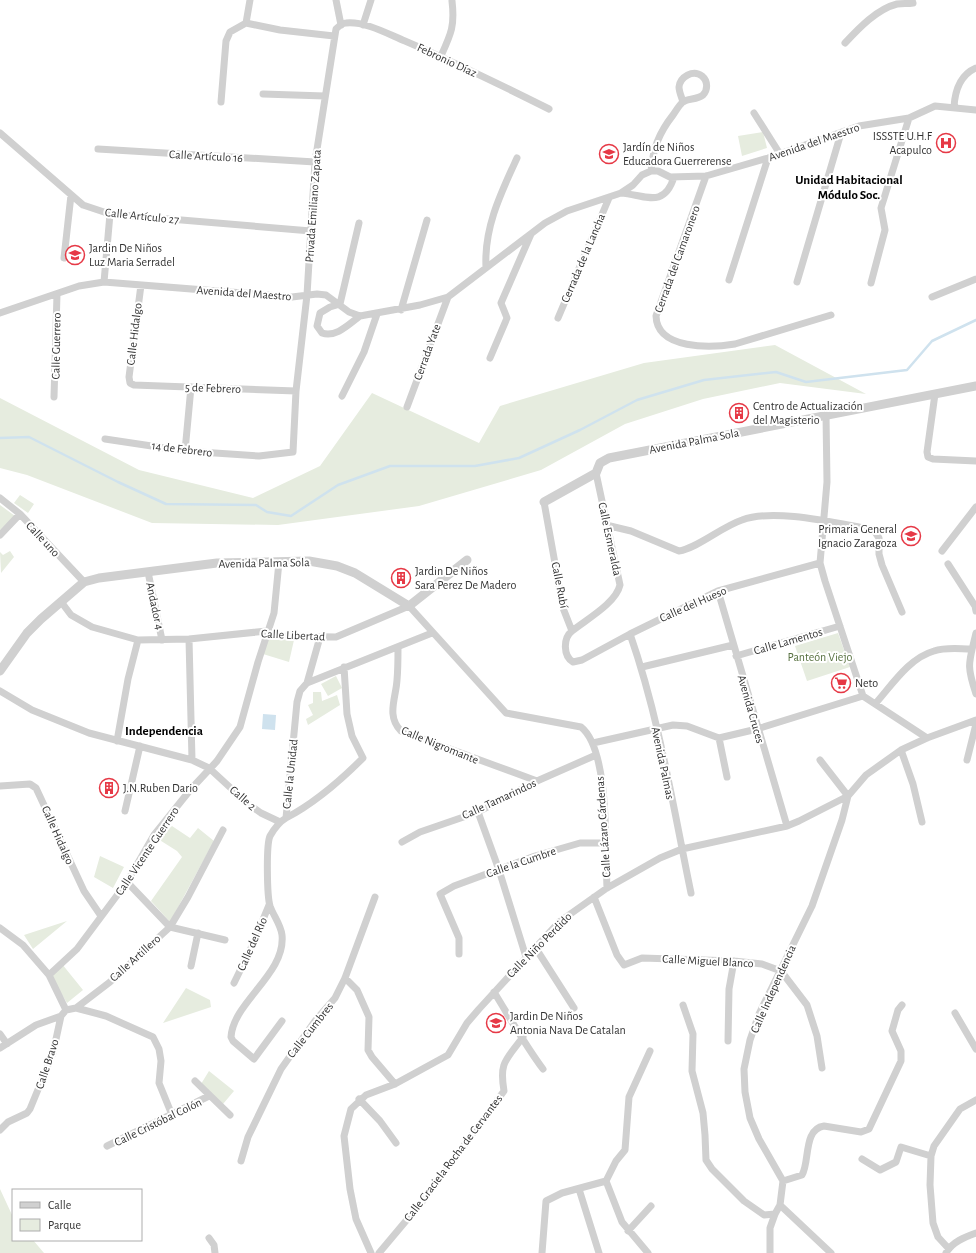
<svg xmlns="http://www.w3.org/2000/svg" width="976" height="1253" font-family="'Alegreya Sans',sans-serif">
<style>
.green{fill:#e6ecdf}
.water{fill:#cfe2ee}
.lines{fill:none;stroke-linecap:round;stroke-linejoin:round}
.stream{stroke:#cfe2ee;stroke-width:2.5}
.minor{stroke:#d0d0d0;stroke-width:7}
.tertiary{stroke:#d0d0d0;stroke-width:9}
.labels{text-anchor:middle;dominant-baseline:central;stroke-width:4;stroke-linejoin:round;paint-order:stroke}
.street-label{font-size:12px;fill:#333;stroke:#fff}
.poi-label{font-size:12px;fill:#333;stroke:#fff;text-anchor:start}
.park-label{font-size:12px;fill:#56703f;stroke:#fff}
.neighbourhood-label{font-size:13px;font-weight:bold;fill:#000;stroke:#fff}
</style>
<rect width="100%" height="100%" fill="#fff"/>
<path class="green" d="M763 132 767 148 742 156 738 136Z
M775 345 866 394 780 383 703 399 625 424 541 470 419 506 278 525 152 523 27 475 0 468V398L139 470 253 498 320 466 372 393 479 443 500 406 644 363Z
M20 495 34 504 28 513 14 503Z
M0 505 15 516 0 530Z
M10 551 14 557 1 573 0 552 3 555Z
M838 633 850 667 807 681 795 646Z
M268 639 294 640 289 662 263 654Z
M336 676 342 688 328 696 321 684Z
M313 692H321L322 701 337 695 340 705 308 725 306 719 313 715 308 705 313 703Z
M172 826 190 838 198 828 214 841 170 922 151 901 182 857 177 851 158 839Z
M100 856 124 867 113 888 94 877Z
M67 921 33 949 24 935Z
M62 964 83 990 67 1003 51 976Z
M186 988 210 1000 211 1007 163 1023Z
M209 1071 234 1091 223 1104 201 1084Z
M0 1189 13 1217V1240H33L44 1253H0Z"/>
<path class="water" d="M263 714 276 715 275 730 262 729Z"/>
<g class="lines">
<path class="stream" d="M0 438 29 437 118 482 166 504 256 505 267 512 291 516 338 485 390 466H475L519 458 580 430 637 400 704 380 776 372 806 382 907 370 932 341 976 320"/>
<path class="minor" d="M336 0 341 25
M246 23 250 0
M363 25 371 0
M845 43C859 28 877 9 897 4 902 3 908 4 913 3L912 0
M441 56C451 34 455 26 452 1
M263 94 325 96
M221 102 226 41 230 32 246 23 280 30 334 36
M954 107C955 90 960 75 976 68
M754 113 780 154
M0 133 83 205 110 214 311 231
M98 149 315 162
M651 171C653 148 659 133 673 115 676 111 679 105 683 102 688 98 697 100 703 95 708 90 708 81 702 76 693 69 680 77 679 87 679 92 682 98 683 102
M706 176 656 316C657 350 711 348 735 344L831 315
M621 193C645 195 664 209 674 177
M359 223 340 304 330 307 320 313 317 326 322 333C336 338 349 324 360 316
M64 258 71 195
M486 267C484 227 501 193 517 158
M729 280 768 158
M104 282 110 214
M797 282 841 133
M871 283 885 230 881 208 909 118
M141 285 129 377 130 383 134 385 296 391
M932 297 976 279
M401 310 427 220
M0 313 79 286 104 282 292 297 317 294 326 295 349 312 360 316 420 305 448 297 545 223 567 211 621 193 633 185 642 175 651 171H658L670 177 706 176 768 158 859 126 909 118 935 106 976 110
M558 318 609 198
M490 358 507 318 501 303 531 234
M935 394 927 452 928 457 933 459 976 461
M342 396 364 352 377 314
M54 397 57 294
M407 407 448 297
M826 415 827 482 820 563 825 581 863 696 927 738
M105 439 185 451 259 456 293 452 296 391 307 295 315 162 336 29C339 26 342 23 346 23 365 21 388 34 405 41 454 62 501 85 549 109
M185 451 191 387
M0 498 20 514 84 582
M544 502 563 608 572 631C563 638 563 656 573 662L582 660 630 634 718 591 820 563
M606 525 631 531 679 551C698 548 721 527 742 520 774 508 835 523 869 529L875 532 879 538V554L882 565 902 612
M0 535 20 514
M942 551 976 507
M948 564 975 606 976 611
M148 572 162 640
M718 591 787 826
M62 603 71 615 92 627 138 640 189 639 267 631 281 636 336 637 409 606 506 713 581 727C610 750 605 850 607 888
M572 631C587 619 616 603 620 585L596 473
M976 633C969 663 966 664 976 694
M630 634C659 717 673 806 691 893
M189 639 192 760
M398 648C398 658 398 669 397 680 396 698 386 716 401 731L537 781
M736 656 840 626
M642 667 733 645
M307 683 432 633
M0 691 32 710 89 733 192 760 209 768 247 803 261 813 280 822
M875 704C892 685 909 658 934 651 946 647 959 649 971 649
M719 738 727 777
M117 741 128 679 138 640
M593 743 673 725 687 726 719 738 757 729 863 696
M901 750 913 784 922 822
M820 760 848 796
M967 760 976 724
M0 786 30 784 36 788 84 891 101 916
M125 811 140 746
M478 812 499 870 526 957
M286 818C315 803 340 781 363 758L352 736 347 714 344 667
M402 842 420 832 478 812 537 781 596 755
M127 882 170 927 225 940
M594 897 617 955 624 965 642 958 734 961 762 964 781 971 807 1005 817 1036 822 1068
M0 928 23 945 49 975 66 1010
M535 947 574 1008
M459 954V938L440 894 454 886 535 856 580 843H605
M191 966 198 933
M49 975 77 949 127 882 154 835 191 789 217 761 240 727 258 662 274 613 279 562
M345 978 357 990 369 1017 368 1050 372 1057 395 1084
M234 983 253 944 269 905
M494 992C510 1018 525 1045 543 1069
M683 1005 693 1034 692 1071 703 1113 705 1135 706 1160 712 1169 744 1201 764 1215 775 1214
M76 1008 106 1016 153 1037 159 1049 161 1061 159 1083 172 1115
M955 1013 976 1049
M282 1021 254 1059 233 1041 231 1037C233 1002 286 974 282 935 281 925 273 915 270 906 267 896 266 845 270 836 274 829 279 822 286 818L297 702 300 691 307 683 320 637
M0 1034 7 1044
M728 1041 729 989 734 961
M0 1048 36 1025 61 1016 66 1010 76 1008 110 982 170 927 188 897 223 830
M195 1081 230 1115
M359 1099 380 1121 396 1143
M0 1130 8 1122 27 1113 30 1109 53 1053 61 1016
M107 1146 209 1096
M862 1159 880 1170 896 1162 901 1147 931 1156
M241 1161 248 1137 281 1069 315 1021 335 998 345 978 375 897
M606 1181 622 1222 648 1253
M783 1181 802 1175C810 1162 803 1129 824 1126L861 1132 869 1129 901 1061V1051L892 1031 898 1010 902 1005
M579 1189 599 1253
M780 1205 831 1253
M628 1231 651 1206
M209 1238 214 1245 215 1253
M949 1249 938 1237 933 1223 930 1185 931 1156 934 1146 960 1109 976 1100
M371 1253 356 1219 350 1189 344 1136 351 1109 366 1095 395 1084 448 1055 467 1023 479 1009 559 922 607 888 660 858 682 849 787 826 799 821 848 796 866 775 901 750 927 738 976 720
M379 1253 426 1197 504 1091C499 1062 506 1060 523 1037
M542 1253 546 1201 562 1193 606 1181 616 1161 625 1150 629 1097 650 1051
M770 1253V1228L775 1214 780 1205 783 1181 759 1139 750 1118 745 1092 744 1069 750 1040 759 1014 812 906 842 820 848 796
M946 1253C952 1242 965 1237 976 1233"/>
<path class="tertiary" d="M544 502 596 473 600 463 609 458 976 386
M0 671 27 633 41 619 84 582 99 578 217 563 309 561 337 566 355 573 409 606 467 560"/>
</g>
<defs>
<symbol id="hospital-ring" viewBox="-11 -11 22 22"><circle r="9.5" fill="#fff" stroke="#e63946" stroke-width="1.5"/><path d="M-5-5h3v3.5h4V-5h3V5h-3V1.5h-4V5h-3Z" fill="#e63946"/></symbol>
<symbol id="school-ring" viewBox="-11 -11 22 22"><circle r="9.5" fill="#fff" stroke="#e63946" stroke-width="1.5"/><path d="M0-5L7-2L0 1L-7-2ZM-4 1L0 2.5L4 1V4Q0 6-4 4Z" fill="#e63946"/></symbol>
<symbol id="building-ring" viewBox="-11 -11 22 22"><circle r="9.5" fill="#fff" stroke="#e63946" stroke-width="1.5"/><path d="M-4-6H4V6H1V3H-1V6H-4ZM-2.5-4.3h1.7v1.8h-1.7ZM.8-4.3h1.7v1.8H.8ZM-2.5-1h1.7V.8h-1.7ZM.8-1h1.7V.8H.8Z" fill="#e63946"/></symbol>
<symbol id="supermarket-ring" viewBox="-11 -11 22 22"><circle r="9.5" fill="#fff" stroke="#e63946" stroke-width="1.5"/><path d="M-6-5.5h2.5l.6 2H6L4.5 2H-2.5L-4.4-4H-6ZM-1.5 3.2a1.3 1.3 0 1 0 .1 0ZM3 3.2a1.3 1.3 0 1 0 .1 0Z" fill="#e63946"/></symbol>
</defs>
<g fill-rule="evenodd">
<use href="#hospital-ring" x="935" y="132" width="22" height="22"/>
<use href="#school-ring" x="598" y="143" width="22" height="22"/>
<use href="#school-ring" x="64" y="244" width="22" height="22"/>
<use href="#building-ring" x="728" y="402" width="22" height="22"/>
<use href="#school-ring" x="900" y="525" width="22" height="22"/>
<use href="#building-ring" x="390" y="567" width="22" height="22"/>
<use href="#supermarket-ring" x="830" y="672" width="22" height="22"/>
<use href="#building-ring" x="98" y="777" width="22" height="22"/>
<use href="#school-ring" x="485" y="1012" width="22" height="22"/>
</g>
<g class="labels">
<g class="street-label">
<text transform="translate(447 60) rotate(25)">Febronio Díaz</text>
<text transform="translate(814 142) rotate(-19)">Avenida del Maestro</text>
<text transform="translate(206 156) rotate(3)">Calle Artículo 16</text>
<text transform="translate(313 206) rotate(-86)">Privada Emiliano Zapata</text>
<text transform="translate(142 216) rotate(6)">Calle Artículo 27</text>
<text transform="translate(583 258) rotate(-67)">Cerrada de la Lancha</text>
<text transform="translate(677 259) rotate(-70)">Cerrada del Camaronero</text>
<text transform="translate(244 293) rotate(4)">Avenida del Maestro</text>
<text transform="translate(134 334) rotate(-83)">Calle Hidalgo</text>
<text transform="translate(56 346) rotate(-89)">Calle Guerrero</text>
<text transform="translate(427 352) rotate(-70)">Cerrada Yate</text>
<text transform="translate(213 388) rotate(2)">5 de Febrero</text>
<text transform="translate(694 441) rotate(-11)">Avenida Palma Sola</text>
<text transform="translate(182 449) rotate(7)">14 de Febrero</text>
<text transform="translate(43 539) rotate(47)">Calle uno</text>
<text transform="translate(610 539) rotate(78)">Calle Esmeralda</text>
<text transform="translate(264 563) rotate(-1)">Avenida Palma Sola</text>
<text transform="translate(560 585) rotate(79)">Calle Rubí</text>
<text transform="translate(693 604) rotate(-24)">Calle del Hueso</text>
<text transform="translate(155 606) rotate(78)">Andador 4</text>
<text transform="translate(293 635) rotate(3)">Calle Libertad</text>
<text transform="translate(788 641) rotate(-16)">Calle Lamentos</text>
<text transform="translate(751 709) rotate(74)">Avenida Cruces</text>
<text transform="translate(440 745) rotate(22)">Calle Nigromante</text>
<text transform="translate(663 763) rotate(78)">Avenida Palmas</text>
<text transform="translate(290 774) rotate(-84)">Calle la Unidad</text>
<text transform="translate(243 798) rotate(41)">Calle 2</text>
<text transform="translate(499 799) rotate(-25)">Calle Tamarindos</text>
<text transform="translate(603 827) rotate(-94)">Calle Lázaro Cárdenas</text>
<text transform="translate(58 835) rotate(66)">Calle Hidalgo</text>
<text transform="translate(147 851) rotate(-56)">Calle Vicente Guerrero</text>
<text transform="translate(521 862) rotate(-19)">Calle la Cumbre</text>
<text transform="translate(252 944) rotate(-66)">Calle del Río</text>
<text transform="translate(539 945) rotate(-45)">Calle Niño Perdido</text>
<text transform="translate(135 958) rotate(-42)">Calle Artillero</text>
<text transform="translate(708 961) rotate(3)">Calle Miguel Blanco</text>
<text transform="translate(773 989) rotate(-66)">Calle Independencia</text>
<text transform="translate(310 1030) rotate(-52)">Calle Cumbres</text>
<text transform="translate(47 1064) rotate(-72)">Calle Bravo</text>
<text transform="translate(158 1122) rotate(-26)">Calle Cristóbal Colón</text>
<text transform="translate(453 1158) rotate(-53)">Calle Graciela Rocha de Cervantes</text>
</g>
<g class="poi-label">
<text x="932" y="136" text-anchor="end">ISSSTE U.H.F<tspan x="932" dy="14">Acapulco</tspan></text>
<text x="623" y="147">Jardín de Niños<tspan x="623" dy="14">Educadora Guerrerense</tspan></text>
<text x="89" y="248">Jardin De Niños<tspan x="89" dy="14">Luz Maria Serradel</tspan></text>
<text x="753" y="406">Centro de Actualización<tspan x="753" dy="14">del Magisterio</tspan></text>
<text x="897" y="529" text-anchor="end">Primaria General<tspan x="897" dy="14">Ignacio Zaragoza</tspan></text>
<text x="415" y="571">Jardin De Niños<tspan x="415" dy="14">Sara Perez De Madero</tspan></text>
<text x="855" y="683">Neto</text>
<text x="123" y="788">J.N.Ruben Dario</text>
<text x="510" y="1016">Jardin De Niños<tspan x="510" dy="14">Antonia Nava De Catalan</tspan></text>
</g>
<g class="park-label">
<text x="820" y="657">Panteón Viejo</text>
</g>
<g class="neighbourhood-label">
<text x="849" y="180">Unidad Habitacional<tspan x="849" dy="15">Módulo Soc.</tspan></text>
<text x="164" y="731">Independencia</text>
</g>
</g>
<rect x="12" y="1189" width="130" height="52" fill="#ffffff" stroke="#adadad"/>
<rect x="20" y="1202" width="20" height="6" fill="#d0d0d0" stroke="#adadad"/>
<text x="48" y="1209" font-size="12" fill="#333333">Calle</text>
<rect x="20" y="1219" width="20" height="12" fill="#e6ecdf" stroke="#adadad"/>
<text x="48" y="1229" font-size="12" fill="#333333">Parque</text>
</svg>
